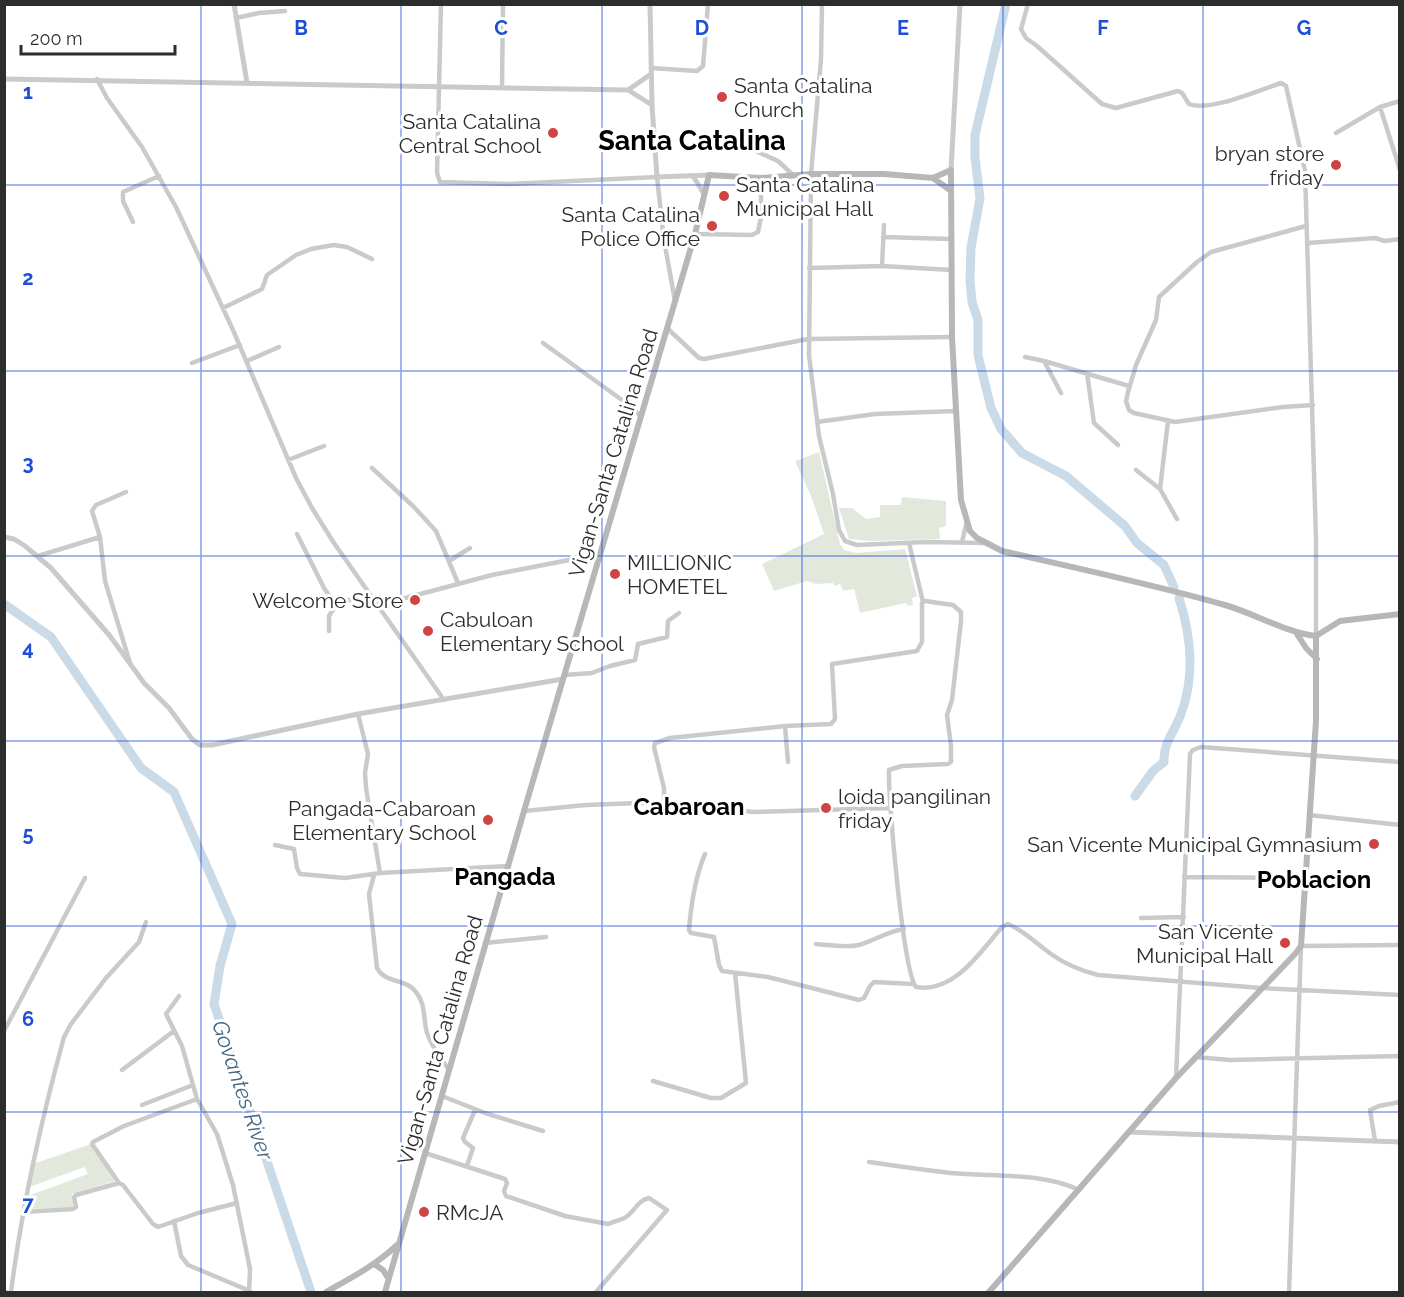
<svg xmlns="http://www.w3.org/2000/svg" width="1404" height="1297" font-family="Raleway,sans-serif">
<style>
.green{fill:#e2e9dc}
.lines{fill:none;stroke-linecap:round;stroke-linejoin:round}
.river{stroke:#cadae7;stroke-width:9}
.minor{stroke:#cacaca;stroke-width:4.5}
.tertiary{stroke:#cacaca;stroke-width:5}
.secondary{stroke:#b7b7b7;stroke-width:6}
.grid{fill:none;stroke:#1d4ed8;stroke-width:1.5;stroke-opacity:0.55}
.poi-dot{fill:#d04343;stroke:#fff;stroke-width:2}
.labels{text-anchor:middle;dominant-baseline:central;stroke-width:6;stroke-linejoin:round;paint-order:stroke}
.poi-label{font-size:21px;fill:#2d2d2d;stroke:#fff;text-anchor:end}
.street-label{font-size:21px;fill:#2d2d2d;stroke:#fff}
.water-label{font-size:22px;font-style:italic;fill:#456885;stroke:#fff}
.quarter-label{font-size:24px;font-weight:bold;fill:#000;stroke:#fff}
.district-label{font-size:27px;font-weight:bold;fill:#000;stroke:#fff}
.grid-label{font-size:20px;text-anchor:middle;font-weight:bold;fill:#1d4ed8;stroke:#fff;stroke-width:6;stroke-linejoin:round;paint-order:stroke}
</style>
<rect width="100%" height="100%" fill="#fff"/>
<path class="green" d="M819 452 840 544 844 550 857 553 905 549 917 596 912 598 913 605 908 606 906 603 860 613 854 589 843 591 840 584 835 586 833 583 816 584 807 581 774 591 762 564 824 534 811 496 795 461Z
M902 497 946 501V526L939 528 940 539 871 541 849 539 839 508H852L866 519 880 517V505H901Z
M91 1144 115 1181 72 1194 73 1207 26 1209 28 1196 88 1174 85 1167 29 1187 33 1164Z"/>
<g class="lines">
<path class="river" d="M1006 4 975 135V158L980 198 971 248 970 280 972 302 978 320V355L991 408 1001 429 1022 453 1066 476 1125 526 1137 543 1164 565 1174 587
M4 604 51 637 141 768 174 792 232 924 220 966 214 1004 311 1292
M1135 796 1153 771 1164 762C1163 743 1175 731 1181 714 1195 677 1191 635 1179 598"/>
<path class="minor" d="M441 4 437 173 440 182 509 184 657 177 664 240 675 301
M822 4 821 59 811 174 809 355 819 436 833 494 839 530 845 541 857 545 926 542 985 543
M1028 4 1021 29 1026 38 1037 46 1102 104 1116 108 1178 91 1182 93 1189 104C1210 112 1259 90 1281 83L1286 86 1305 171 1316 540V636
M236 18 259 13 285 11
M651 68 697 71 703 66 708 4
M97 79 107 98 142 147 176 207 233 330 296 478 312 508 334 543 444 700
M502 86 503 4
M1380 107 1400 170
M1336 133 1380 107 1400 101
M747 147 778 161 793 175
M133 222 123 201V192L159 176
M1306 226 1211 252 1197 262 1159 297 1156 320 1136 365 1128 392 1126 401 1129 410 1134 413 1175 422 1283 407 1313 405
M695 234 752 235 758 232 761 217V178
M883 237 950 239
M1308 243 1375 238 1385 241 1400 239
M882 266 884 225
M809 268 882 266 952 270
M223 308 262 289 267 275 296 255 311 249 334 245 347 247 372 259
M667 328 699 358 704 359 808 339 952 337
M543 343 633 408 641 417
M1025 357 1044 361 1129 386
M247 361 279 347
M1044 361 1061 393
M192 363 240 345
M1087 373 1094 423 1118 445
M817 422 875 414 956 411
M288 460 324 446
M372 468 414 507 436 531 458 583
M1136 470 1160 489 1177 519
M1160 489 1168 421
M126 492 96 505 92 511 100 537 105 581 130 663
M297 534 324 588 336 605 348 600 374 598
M962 542 967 521
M909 543 923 602
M38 556 100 537
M449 561 470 548
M379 605 492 575 600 554
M329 631V616L336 605
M564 675 592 673 610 666 635 660 638 644 667 637 668 621 679 613
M358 714 368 754 365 773 366 788 380 873
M785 726 788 762
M664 802V788L654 747 655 743 670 738 785 726 831 724 835 719 832 664 917 651 922 642V603L925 601 953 605 961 612V621L952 700 947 715 951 746V762L948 764 902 766 889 770C888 799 903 971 916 987 954 994 981 951 1002 927L1008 924C1024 931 1037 944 1051 954 1065 964 1082 971 1098 975L1261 988 1400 995
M524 811 586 805 664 802 753 812 891 808
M1309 815 1400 825
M275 845 294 849 297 868 300 874 345 878 380 873 508 866
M705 854C695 877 691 905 689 930L691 933 714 937 719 965 722 971 768 977 859 1000 864 998 870 986 874 982 913 984
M374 875 369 894 377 968C385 984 406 978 416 992 426 1004 423 1019 427 1033 431 1046 441 1058 449 1070
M1184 877 1305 878
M1141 918 1184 917
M485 943 546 937
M816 944C830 945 845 948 859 945 874 941 888 931 904 929
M179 996 166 1014 182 1046 197 1099 217 1134 233 1185 250 1269 249 1292
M4 1031 85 878
M1195 1057 1230 1060 1400 1056
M122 1070 174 1031
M1176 1078 1190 754 1193 750 1201 747 1400 762
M653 1081 711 1098H721L746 1083 735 973
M442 1096 485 1113 543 1131
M142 1105 193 1085
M1375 1141 1370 1110 1379 1106 1400 1102
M425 1153 505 1179 507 1183 504 1191 506 1196 565 1216 608 1224C614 1221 622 1220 626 1217 635 1211 638 1200 649 1198L667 1210 596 1292
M869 1162C896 1166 924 1170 951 1173 992 1177 1041 1172 1079 1190
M467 1166 473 1148 465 1142 463 1138 475 1110
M119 1183 92 1144 93 1142 124 1126 197 1099
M23 1212 73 1209 76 1207 74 1197 76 1195 119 1183 123 1185 153 1224 158 1227 198 1213 237 1203
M174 1221 181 1256 188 1265 250 1291
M4 1291 6 1292
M11 1292C22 1206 41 1121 64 1037L71 1024 106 978 139 942 146 922
M1289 1292 1301 946 1400 945"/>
<path class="tertiary" d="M234 4 247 83
M650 4 652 105 657 177 709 175
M4 79 628 90 652 105
M628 90 651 74
M951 170 960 4
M693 176 704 194
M4 537 14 539 25 546 51 568 110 636 144 683 169 708 192 739 200 745H212L358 714 563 679
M1129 1132 1400 1142"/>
<path class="secondary" d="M933 178 950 190
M1297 634 1306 648 1317 659
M374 1264 383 1270 388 1278
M326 1292C351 1278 376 1265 397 1245
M385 1292 524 811 695 234 709 175 761 178 811 174H884L933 178 951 170 952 337 961 500 970 531 977 538 1002 551C1076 568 1152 584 1225 605 1256 614 1284 632 1316 636L1340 621 1400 614
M989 1292 1176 1078 1295 954 1301 946 1316 721V636"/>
</g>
<path class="grid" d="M201 4V1292M401 4V1292M602 4V1292M802 4V1292M1003 4V1292M1203 4V1292M4 185H1400M4 371H1400M4 556H1400M4 741H1400M4 926H1400M4 1112H1400"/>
<g class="poi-dot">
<circle cx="722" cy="97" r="6"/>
<circle cx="553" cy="133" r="6"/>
<circle cx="1336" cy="165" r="6"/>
<circle cx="724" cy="196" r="6"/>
<circle cx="712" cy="226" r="6"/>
<circle cx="615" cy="574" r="6"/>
<circle cx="415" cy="600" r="6"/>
<circle cx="428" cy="631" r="6"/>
<circle cx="826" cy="808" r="6"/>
<circle cx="488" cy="820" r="6"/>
<circle cx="1374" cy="844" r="6"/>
<circle cx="1285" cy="943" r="6"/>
<circle cx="424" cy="1212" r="6"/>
</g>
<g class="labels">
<g class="poi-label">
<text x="734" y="85" text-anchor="start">Santa Catalina<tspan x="734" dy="24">Church</tspan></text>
<text x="541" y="121">Santa Catalina<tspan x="541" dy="24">Central School</tspan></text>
<text x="1324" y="153">bryan store<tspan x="1324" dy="24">friday</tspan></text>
<text x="736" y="184" text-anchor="start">Santa Catalina<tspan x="736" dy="24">Municipal Hall</tspan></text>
<text x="700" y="214">Santa Catalina<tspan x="700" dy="24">Police Office</tspan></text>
<text x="627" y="562" text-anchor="start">MILLIONIC<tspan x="627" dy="24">HOMETEL</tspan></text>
<text x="403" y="600">Welcome Store</text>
<text x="440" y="619" text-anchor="start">Cabuloan<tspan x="440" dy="24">Elementary School</tspan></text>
<text x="838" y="796" text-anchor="start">loida pangilinan<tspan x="838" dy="24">friday</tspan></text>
<text x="476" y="808">Pangada-Cabaroan<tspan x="476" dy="24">Elementary School</tspan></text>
<text x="1362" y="844">San Vicente Municipal Gymnasium</text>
<text x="1273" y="931">San Vicente<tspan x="1273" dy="24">Municipal Hall</tspan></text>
<text x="436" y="1212" text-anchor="start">RMcJA</text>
</g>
<g class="street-label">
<text transform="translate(613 453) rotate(-73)">Vigan-Santa Catalina Road</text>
<text transform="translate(440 1040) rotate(-74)">Vigan-Santa Catalina Road</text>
</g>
<g class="water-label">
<text transform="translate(243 1090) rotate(71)">Govantes River</text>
</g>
<g class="quarter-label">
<text x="689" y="806">Cabaroan</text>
<text x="505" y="876">Pangada</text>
<text x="1314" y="879">Poblacion</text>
</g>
<g class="district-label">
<text x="692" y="140">Santa Catalina</text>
</g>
</g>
<g class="grid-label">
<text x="301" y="35">B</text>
<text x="501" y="35">C</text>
<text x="702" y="35">D</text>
<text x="903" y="35">E</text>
<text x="1103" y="35">F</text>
<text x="1304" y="35">G</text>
<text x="28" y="99">1</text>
<text x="28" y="285">2</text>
<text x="28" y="470">3</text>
<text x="28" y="655">4</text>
<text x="28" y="841">5</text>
<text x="28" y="1026">6</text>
<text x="28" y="1211">7</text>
</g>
<rect width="1404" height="1297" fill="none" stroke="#2d2d2d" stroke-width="12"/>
<path d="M21 45v9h154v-9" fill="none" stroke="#2d2d2d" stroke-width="3"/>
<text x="30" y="45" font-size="18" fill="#2d2d2d" stroke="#ffffff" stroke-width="4.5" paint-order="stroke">200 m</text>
</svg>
